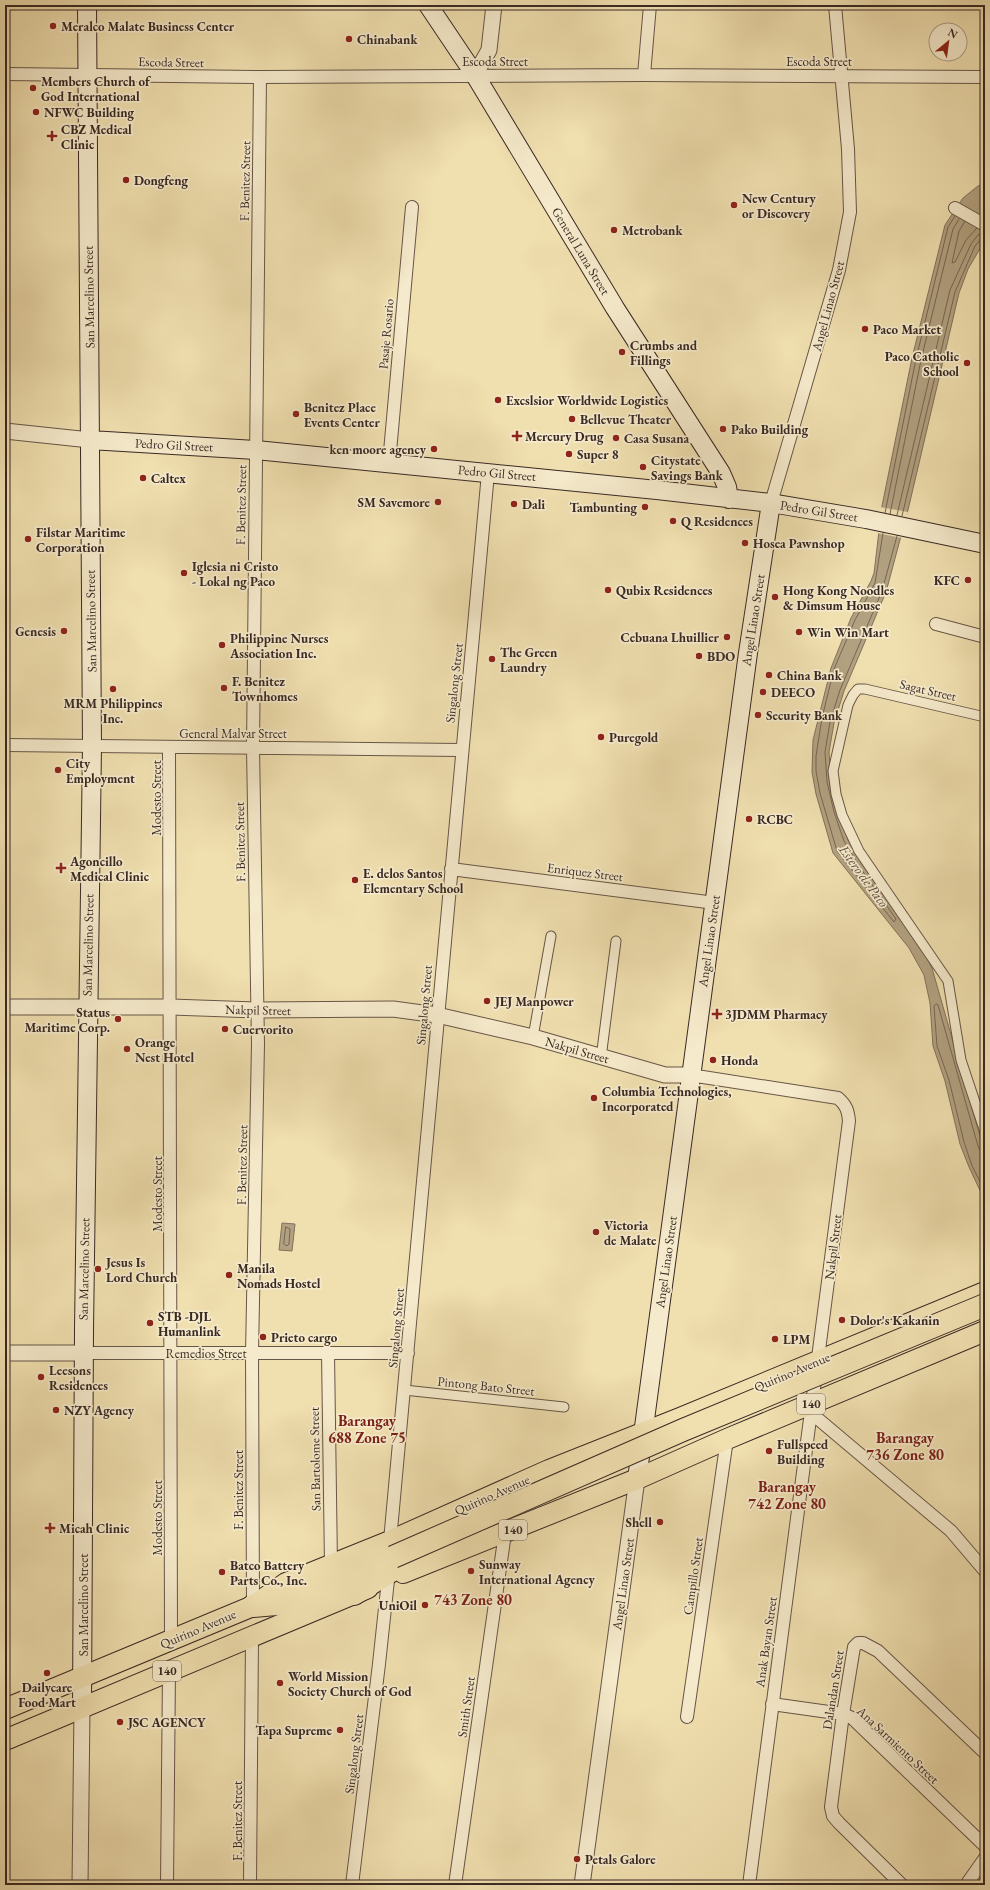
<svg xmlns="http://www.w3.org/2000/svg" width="990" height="1890" font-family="'EB Garamond',serif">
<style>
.water{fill:#b2a180;stroke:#82715b}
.pier{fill:#f0dfaf}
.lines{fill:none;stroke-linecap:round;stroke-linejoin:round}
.shore{stroke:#766552;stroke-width:1}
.pedestrian-casing{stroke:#675647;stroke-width:11}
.minor-casing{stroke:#675647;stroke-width:14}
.tertiary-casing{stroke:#675647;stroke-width:17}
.secondary-casing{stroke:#392924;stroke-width:20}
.primary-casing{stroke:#392924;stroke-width:22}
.motorway-casing{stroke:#392924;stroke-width:24}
.pedestrian{stroke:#f5eacb;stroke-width:9}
.minor{stroke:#f5eacb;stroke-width:12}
.tertiary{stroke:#f5eacb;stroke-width:15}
.secondary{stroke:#f5eacb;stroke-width:18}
.primary{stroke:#f0dfaf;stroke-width:20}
.motorway{stroke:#f0dfaf;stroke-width:22}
.motorway-bridge-casing{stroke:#392924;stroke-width:24;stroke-linecap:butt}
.motorway-bridge{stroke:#f0dfaf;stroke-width:22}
.poi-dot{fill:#8f2418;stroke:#f5eacb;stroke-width:1.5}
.labels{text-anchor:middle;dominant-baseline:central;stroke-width:3.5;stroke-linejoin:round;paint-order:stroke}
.shield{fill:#f5eacb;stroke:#716356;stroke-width:1}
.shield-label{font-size:12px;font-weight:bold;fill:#392924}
.poi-label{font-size:13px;font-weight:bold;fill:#392924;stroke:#f5eacb;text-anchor:start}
.street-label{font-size:13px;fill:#392924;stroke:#f5eacb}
.water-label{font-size:14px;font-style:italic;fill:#5d4d40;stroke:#f5eacb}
.quarter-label{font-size:15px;font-weight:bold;fill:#7a1f14;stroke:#f5eacb}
</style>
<rect width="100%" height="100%" fill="#f0dfaf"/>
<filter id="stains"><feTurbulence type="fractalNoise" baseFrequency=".005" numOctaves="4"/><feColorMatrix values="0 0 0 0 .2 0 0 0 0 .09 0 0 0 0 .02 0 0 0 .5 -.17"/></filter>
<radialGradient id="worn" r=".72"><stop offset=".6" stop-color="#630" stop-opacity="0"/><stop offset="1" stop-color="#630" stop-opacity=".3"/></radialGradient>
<path class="water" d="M985 185V240L968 269 959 293 908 510 886 592 844 691 834 723 829 752 831 781 838 811 848 840 862 864 921 947 932 968 985 1154V1201L969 1167 960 1144 945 1081 933 1046 930 1003 924 975 909 948 833 853 816 794 812 772 813 740 831 668 851 618 871 581 874 573 882 506 912 358 945 225 963 198 978 186Z
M282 1223 295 1224 292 1251 279 1250Z"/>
<path class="pier" d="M880 507 908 512 902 538 877 533Z"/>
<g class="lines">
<path class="shore" d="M965 221 959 231 952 263 955 262 966 240 977 228
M885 513 916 359 948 227 955 216
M890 514 921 360 953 229 959 219
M897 515 950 290 971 244 978 235 985 233
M902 516 955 292 975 246 981 239 985 238
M883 533 875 583 855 620 834 669 822 718 816 756V771L820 793 837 851 894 922 896 919 859 866 844 841 834 812 827 782 825 752 830 722 840 690 882 591 897 536
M985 1153 981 1152 978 1146 938 1005 936 1004 934 1006 937 1046 949 1080 964 1142 972 1166 985 1191
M286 1227 290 1229 289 1244 287 1246 284 1244Z"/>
<defs>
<path id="pedestrian" d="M985 717 865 689H858L853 695 848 705 833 771 836 794 842 815 859 851 948 981 961 1060 985 1132
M533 1037 551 936
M601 1058 616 941
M404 1390 564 1407"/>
<path id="minor" d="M5 74 260 77 644 75 985 77
M644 75 650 5
M955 208 985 225
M389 463 412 207
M771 503 839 270 850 212 848 149 835 5
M936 624 985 637
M5 745 461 750
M169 747 171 1641
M451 869 715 903
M690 1075 838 1098C846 1105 848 1110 849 1121L749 1885
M84 1353H408
M328 1353 331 1565
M811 1413 951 1531 985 1571
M390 1541 488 473
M253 1606 252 1353 258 1044 253 748 260 77
M772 1704 843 1714 852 1718 985 1846
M687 1717 727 1439
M167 1885 169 1670
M250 1885 252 1637
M352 1885 379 1664 388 1580
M455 1885 505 1533
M902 1885 839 1823 833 1816 831 1807 843 1714 854 1647 858 1643H863L878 1651 985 1753
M966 1885 985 1858"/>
<path id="tertiary" d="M475 75 489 50 494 5
M5 431 90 440
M5 1007H171L258 1010 393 1009 437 1015 533 1037 665 1075H690
M5 1353H84
M80 1885 82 1707
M582 1885 637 1479"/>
<path id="secondary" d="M428 5 475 75 615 308 721 473 727 487 729 499
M90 440 256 450 657 490 771 503 866 519 985 544
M637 1479 748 653 771 503
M82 1707 84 1330 92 746 87 5"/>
<path id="primary" d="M403 1573 637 1479 727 1439 985 1331
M5 1709 253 1606 286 1583 390 1541 549 1470 680 1418 985 1292
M5 1740 368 1588"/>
<path id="motorway" d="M354 1594 412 1558 423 1553
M253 1606 288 1603 390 1558"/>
</defs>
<use href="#pedestrian" class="pedestrian-casing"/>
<use href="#minor" class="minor-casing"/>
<use href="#tertiary" class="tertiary-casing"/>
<use href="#secondary" class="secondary-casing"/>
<use href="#primary" class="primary-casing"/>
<use href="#motorway" class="motorway-casing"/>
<use href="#pedestrian" class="pedestrian"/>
<use href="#minor" class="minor"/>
<use href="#tertiary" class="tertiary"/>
<use href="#secondary" class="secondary"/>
<use href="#primary" class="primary"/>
<use href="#motorway" class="motorway"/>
<defs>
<path id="motorway-bridge" d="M393 1557 683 1430 985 1305"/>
</defs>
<use href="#motorway-bridge" class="motorway-bridge-casing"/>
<use href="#motorway-bridge" class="motorway-bridge"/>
</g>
<g class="poi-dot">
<circle cx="53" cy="26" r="4"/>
<circle cx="349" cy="39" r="4"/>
<circle cx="33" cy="88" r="4"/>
<circle cx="36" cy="112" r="4"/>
<path d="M50 130h4v4h4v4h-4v4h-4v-4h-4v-4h4z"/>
<circle cx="126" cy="180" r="4"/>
<circle cx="734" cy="205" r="4"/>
<circle cx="614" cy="230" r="4"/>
<circle cx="865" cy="329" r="4"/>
<circle cx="622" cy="352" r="4"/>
<circle cx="967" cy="363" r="4"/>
<circle cx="498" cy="400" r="4"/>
<circle cx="296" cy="414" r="4"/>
<circle cx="572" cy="419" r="4"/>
<circle cx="723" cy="429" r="4"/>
<path d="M515 430h4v4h4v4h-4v4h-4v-4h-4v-4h4z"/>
<circle cx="616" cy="438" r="4"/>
<circle cx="434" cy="449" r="4"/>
<circle cx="569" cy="454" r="4"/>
<circle cx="643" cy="467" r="4"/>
<circle cx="143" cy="478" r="4"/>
<circle cx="438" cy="502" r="4"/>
<circle cx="514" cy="504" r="4"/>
<circle cx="645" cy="507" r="4"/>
<circle cx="673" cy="521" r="4"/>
<circle cx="28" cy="539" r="4"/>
<circle cx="745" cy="543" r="4"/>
<circle cx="184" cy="573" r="4"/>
<circle cx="968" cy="580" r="4"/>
<circle cx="608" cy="590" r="4"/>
<circle cx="775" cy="597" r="4"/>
<circle cx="64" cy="631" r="4"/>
<circle cx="799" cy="632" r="4"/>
<circle cx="727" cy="637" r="4"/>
<circle cx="222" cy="645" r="4"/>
<circle cx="699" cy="656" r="4"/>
<circle cx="492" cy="659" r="4"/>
<circle cx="769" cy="675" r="4"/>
<circle cx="224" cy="688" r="4"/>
<circle cx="113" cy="689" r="4"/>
<circle cx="763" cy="692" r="4"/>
<circle cx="758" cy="715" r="4"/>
<circle cx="601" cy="737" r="4"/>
<circle cx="58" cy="770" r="4"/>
<circle cx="749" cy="819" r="4"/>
<path d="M59 862h4v4h4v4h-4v4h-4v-4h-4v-4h4z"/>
<circle cx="355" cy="880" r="4"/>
<circle cx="487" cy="1001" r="4"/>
<path d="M715 1008h4v4h4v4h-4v4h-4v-4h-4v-4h4z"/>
<circle cx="118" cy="1019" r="4"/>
<circle cx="225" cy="1029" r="4"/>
<circle cx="127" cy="1049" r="4"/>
<circle cx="713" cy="1060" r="4"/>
<circle cx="594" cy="1098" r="4"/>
<circle cx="596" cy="1232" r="4"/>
<circle cx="98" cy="1269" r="4"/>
<circle cx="229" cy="1275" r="4"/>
<circle cx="842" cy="1320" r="4"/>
<circle cx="150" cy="1323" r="4"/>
<circle cx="263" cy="1337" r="4"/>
<circle cx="775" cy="1339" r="4"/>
<circle cx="41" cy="1377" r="4"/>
<circle cx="56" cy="1410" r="4"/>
<circle cx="769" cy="1451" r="4"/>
<circle cx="660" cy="1522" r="4"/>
<path d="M48 1522h4v4h4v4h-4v4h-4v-4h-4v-4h4z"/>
<circle cx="471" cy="1571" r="4"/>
<circle cx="222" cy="1572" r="4"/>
<circle cx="425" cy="1605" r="4"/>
<circle cx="47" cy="1673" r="4"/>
<circle cx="280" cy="1683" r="4"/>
<circle cx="120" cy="1722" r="4"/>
<circle cx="340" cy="1730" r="4"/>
<circle cx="577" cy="1859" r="4"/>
</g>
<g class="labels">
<g class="shield">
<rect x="797" y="1394" width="28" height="20" rx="3"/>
<rect x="499" y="1520" width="28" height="20" rx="3"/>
<rect x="153" y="1661" width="28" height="20" rx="3"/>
</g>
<g class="shield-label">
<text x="811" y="1404">140</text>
<text x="513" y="1530">140</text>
<text x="167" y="1671">140</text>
</g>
<g class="poi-label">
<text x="61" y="26">Meralco Malate Business Center</text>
<text x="357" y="39">Chinabank</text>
<text x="41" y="81">Members Church of<tspan x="41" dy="15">God International</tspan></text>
<text x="44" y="112">NFWC Building</text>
<text x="61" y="129">CBZ Medical<tspan x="61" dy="15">Clinic</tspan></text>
<text x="134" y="180">Dongfeng</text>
<text x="742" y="198">New Century<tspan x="742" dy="15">or Discovery</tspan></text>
<text x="622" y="230">Metrobank</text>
<text x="873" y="329">Paco Market</text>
<text x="630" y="345">Crumbs and<tspan x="630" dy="15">Fillings</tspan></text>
<text x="959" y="356" text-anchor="end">Paco Catholic<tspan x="959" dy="15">School</tspan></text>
<text x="506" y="400">Excslsior Worldwide Logistics</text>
<text x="304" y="407">Benitez Place<tspan x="304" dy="15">Events Center</tspan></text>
<text x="580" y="419">Bellevue Theater</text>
<text x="731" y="429">Pako Building</text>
<text x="525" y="436">Mercury Drug</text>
<text x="624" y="438">Casa Susana</text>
<text x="426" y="449" text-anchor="end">ken moore agency</text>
<text x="577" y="454">Super 8</text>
<text x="651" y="460">Citystate<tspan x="651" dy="15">Savings Bank</tspan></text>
<text x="151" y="478">Caltex</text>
<text x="430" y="502" text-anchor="end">SM Savemore</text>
<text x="522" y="504">Dali</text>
<text x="637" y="507" text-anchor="end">Tambunting</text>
<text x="681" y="521">Q Residences</text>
<text x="36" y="532">Filstar Maritime<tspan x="36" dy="15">Corporation</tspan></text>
<text x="753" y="543">Hosea Pawnshop</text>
<text x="192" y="566">Iglesia ni Cristo<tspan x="192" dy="15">- Lokal ng Paco</tspan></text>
<text x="960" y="580" text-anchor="end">KFC</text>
<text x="616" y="590">Qubix Residences</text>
<text x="783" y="590">Hong Kong Noodles<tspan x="783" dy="15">&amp; Dimsum House</tspan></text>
<text x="56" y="631" text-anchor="end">Genesis</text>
<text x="807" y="632">Win Win Mart</text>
<text x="719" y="637" text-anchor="end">Cebuana Lhuillier</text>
<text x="230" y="638">Philippine Nurses<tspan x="230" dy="15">Association Inc.</tspan></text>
<text x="500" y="652">The Green<tspan x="500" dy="15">Laundry</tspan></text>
<text x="707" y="656">BDO</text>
<text x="777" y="675">China Bank</text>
<text x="232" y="681">F. Benitez<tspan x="232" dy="15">Townhomes</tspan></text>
<text x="771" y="692">DEECO</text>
<text x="113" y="703" text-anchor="middle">MRM Philippines<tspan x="113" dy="15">Inc.</tspan></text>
<text x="766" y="715">Security Bank</text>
<text x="609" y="737">Puregold</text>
<text x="66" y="763">City<tspan x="66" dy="15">Employment</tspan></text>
<text x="757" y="819">RCBC</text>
<text x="70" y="861">Agoncillo<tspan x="70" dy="15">Medical Clinic</tspan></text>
<text x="363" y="873">E. delos Santos<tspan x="363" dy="15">Elementary School</tspan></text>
<text x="495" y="1001">JEJ Manpower</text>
<text x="110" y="1012" text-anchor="end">Status<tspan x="110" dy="15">Maritime Corp.</tspan></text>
<text x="725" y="1014">3JDMM Pharmacy</text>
<text x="233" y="1029">Cuervorito</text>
<text x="135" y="1042">Orange<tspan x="135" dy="15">Nest Hotel</tspan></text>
<text x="721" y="1060">Honda</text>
<text x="602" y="1091">Columbia Technologies,<tspan x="602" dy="15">Incorporated</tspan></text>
<text x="604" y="1225">Victoria<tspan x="604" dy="15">de Malate</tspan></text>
<text x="106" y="1262">Jesus Is<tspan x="106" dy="15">Lord Church</tspan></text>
<text x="237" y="1268">Manila<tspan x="237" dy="15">Nomads Hostel</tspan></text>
<text x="158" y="1316">STB -DJL<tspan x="158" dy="15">Humanlink</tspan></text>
<text x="850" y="1320">Dolor's Kakanin</text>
<text x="271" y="1337">Prieto cargo</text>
<text x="783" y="1339">LPM</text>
<text x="49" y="1370">Leesons<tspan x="49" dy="15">Residences</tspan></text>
<text x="64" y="1410">NZY Agency</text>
<text x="777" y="1444">Fullspeed<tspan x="777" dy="15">Building</tspan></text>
<text x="652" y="1522" text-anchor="end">Shell</text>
<text x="59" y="1528">Micah Clinic</text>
<text x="479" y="1564">Sunway<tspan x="479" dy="15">International Agency</tspan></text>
<text x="230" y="1565">Batco Battery<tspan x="230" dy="15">Parts Co., Inc.</tspan></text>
<text x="417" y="1605" text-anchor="end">UniOil</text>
<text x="288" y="1676">World Mission<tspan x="288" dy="15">Society Church of God</tspan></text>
<text x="47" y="1687" text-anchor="middle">Dailycare<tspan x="47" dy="15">Food Mart</tspan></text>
<text x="128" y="1722">JSC AGENCY</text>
<text x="332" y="1730" text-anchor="end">Tapa Supreme</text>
<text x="585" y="1859">Petals Galore</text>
</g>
<g class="street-label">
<text x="495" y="61">Escoda Street</text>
<text x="819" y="61">Escoda Street</text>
<text transform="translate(171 62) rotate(1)">Escoda Street</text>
<text transform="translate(245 181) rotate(-89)">F. Benitez Street</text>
<text transform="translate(581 251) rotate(59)">General Luna Street</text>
<text transform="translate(89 297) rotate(-91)">San Marcelino Street</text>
<text transform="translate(828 306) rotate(-75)">Angel Linao Street</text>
<text transform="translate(386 334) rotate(-85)">Pasaje Rosario</text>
<text transform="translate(174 445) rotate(3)">Pedro Gil Street</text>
<text transform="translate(497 473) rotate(5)">Pedro Gil Street</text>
<text transform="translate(241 505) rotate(-89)">F. Benitez Street</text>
<text transform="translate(819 511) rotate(9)">Pedro Gil Street</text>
<text transform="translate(753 620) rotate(-81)">Angel Linao Street</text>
<text transform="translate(91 621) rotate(-91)">San Marcelino Street</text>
<text transform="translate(454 683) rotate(-84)">Singalong Street</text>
<text transform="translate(928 690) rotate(13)">Sagat Street</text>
<text x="233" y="733">General Malvar Street</text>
<text transform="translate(156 798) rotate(-90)">Modesto Street</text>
<text transform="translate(240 842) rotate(-91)">F. Benitez Street</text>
<text transform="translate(585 872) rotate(7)">Enriquez Street</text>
<text transform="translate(709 941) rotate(-82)">Angel Linao Street</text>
<text transform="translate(88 945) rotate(-89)">San Marcelino Street</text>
<text transform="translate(424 1005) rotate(-85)">Singalong Street</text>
<text transform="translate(258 1010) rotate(1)">Nakpil Street</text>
<text transform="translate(577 1050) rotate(16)">Nakpil Street</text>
<text transform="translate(242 1165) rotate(-89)">F. Benitez Street</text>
<text transform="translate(157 1194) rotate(-90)">Modesto Street</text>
<text transform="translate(833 1247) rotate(-83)">Nakpil Street</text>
<text transform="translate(666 1262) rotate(-82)">Angel Linao Street</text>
<text transform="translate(84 1269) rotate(-89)">San Marcelino Street</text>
<text transform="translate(396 1328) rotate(-85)">Singalong Street</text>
<text x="206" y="1353">Remedios Street</text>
<text transform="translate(792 1372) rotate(-23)">Quirino Avenue</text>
<text transform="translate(486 1386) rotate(6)">Pintong Bato Street</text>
<text transform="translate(315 1459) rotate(-91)">San Bartolome Street</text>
<text transform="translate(238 1490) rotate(-90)">F. Benitez Street</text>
<text transform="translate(492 1495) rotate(-24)">Quirino Avenue</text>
<text transform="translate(157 1518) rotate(-90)">Modesto Street</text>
<text transform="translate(693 1576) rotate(-82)">Campillo Street</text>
<text transform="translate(623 1584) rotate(-82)">Angel Linao Street</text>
<text transform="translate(83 1605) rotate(-90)">San Marcelino Street</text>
<text transform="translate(198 1629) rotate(-23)">Quirino Avenue</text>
<text transform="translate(766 1642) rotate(-82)">Anak Bayan Street</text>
<text transform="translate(833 1690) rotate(-81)">Dalandan Street</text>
<text transform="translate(466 1707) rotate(-82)">Smith Street</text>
<text transform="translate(898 1745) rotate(43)">Ana Sarmiento Street</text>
<text transform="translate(354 1754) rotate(-83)">Singalong Street</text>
<text transform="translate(237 1821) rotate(-90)">F. Benitez Street</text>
</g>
<g class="water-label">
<text transform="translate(864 876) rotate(54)">Estero de Paco</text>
</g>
<g class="quarter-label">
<text x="367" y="1420">Barangay<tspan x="367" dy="17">688 Zone 75</tspan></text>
<text x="905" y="1437">Barangay<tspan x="905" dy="17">736 Zone 80</tspan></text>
<text x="787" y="1486">Barangay<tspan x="787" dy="17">742 Zone 80</tspan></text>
<text x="473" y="1599">743 Zone 80</text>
</g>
</g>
<rect width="990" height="1890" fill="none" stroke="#f0dfaf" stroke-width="20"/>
<rect x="6" y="6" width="978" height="1878" fill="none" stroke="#392924" stroke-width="2"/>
<rect x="10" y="10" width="970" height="1870" fill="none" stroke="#392924"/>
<g transform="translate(948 42) rotate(29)"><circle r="19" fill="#f5eacb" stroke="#aa9d88"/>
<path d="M0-3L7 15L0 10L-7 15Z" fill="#8f2418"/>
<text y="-6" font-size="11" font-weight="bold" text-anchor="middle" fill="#392924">N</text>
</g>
<rect width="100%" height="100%" filter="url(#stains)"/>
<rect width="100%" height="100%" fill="url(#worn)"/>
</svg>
